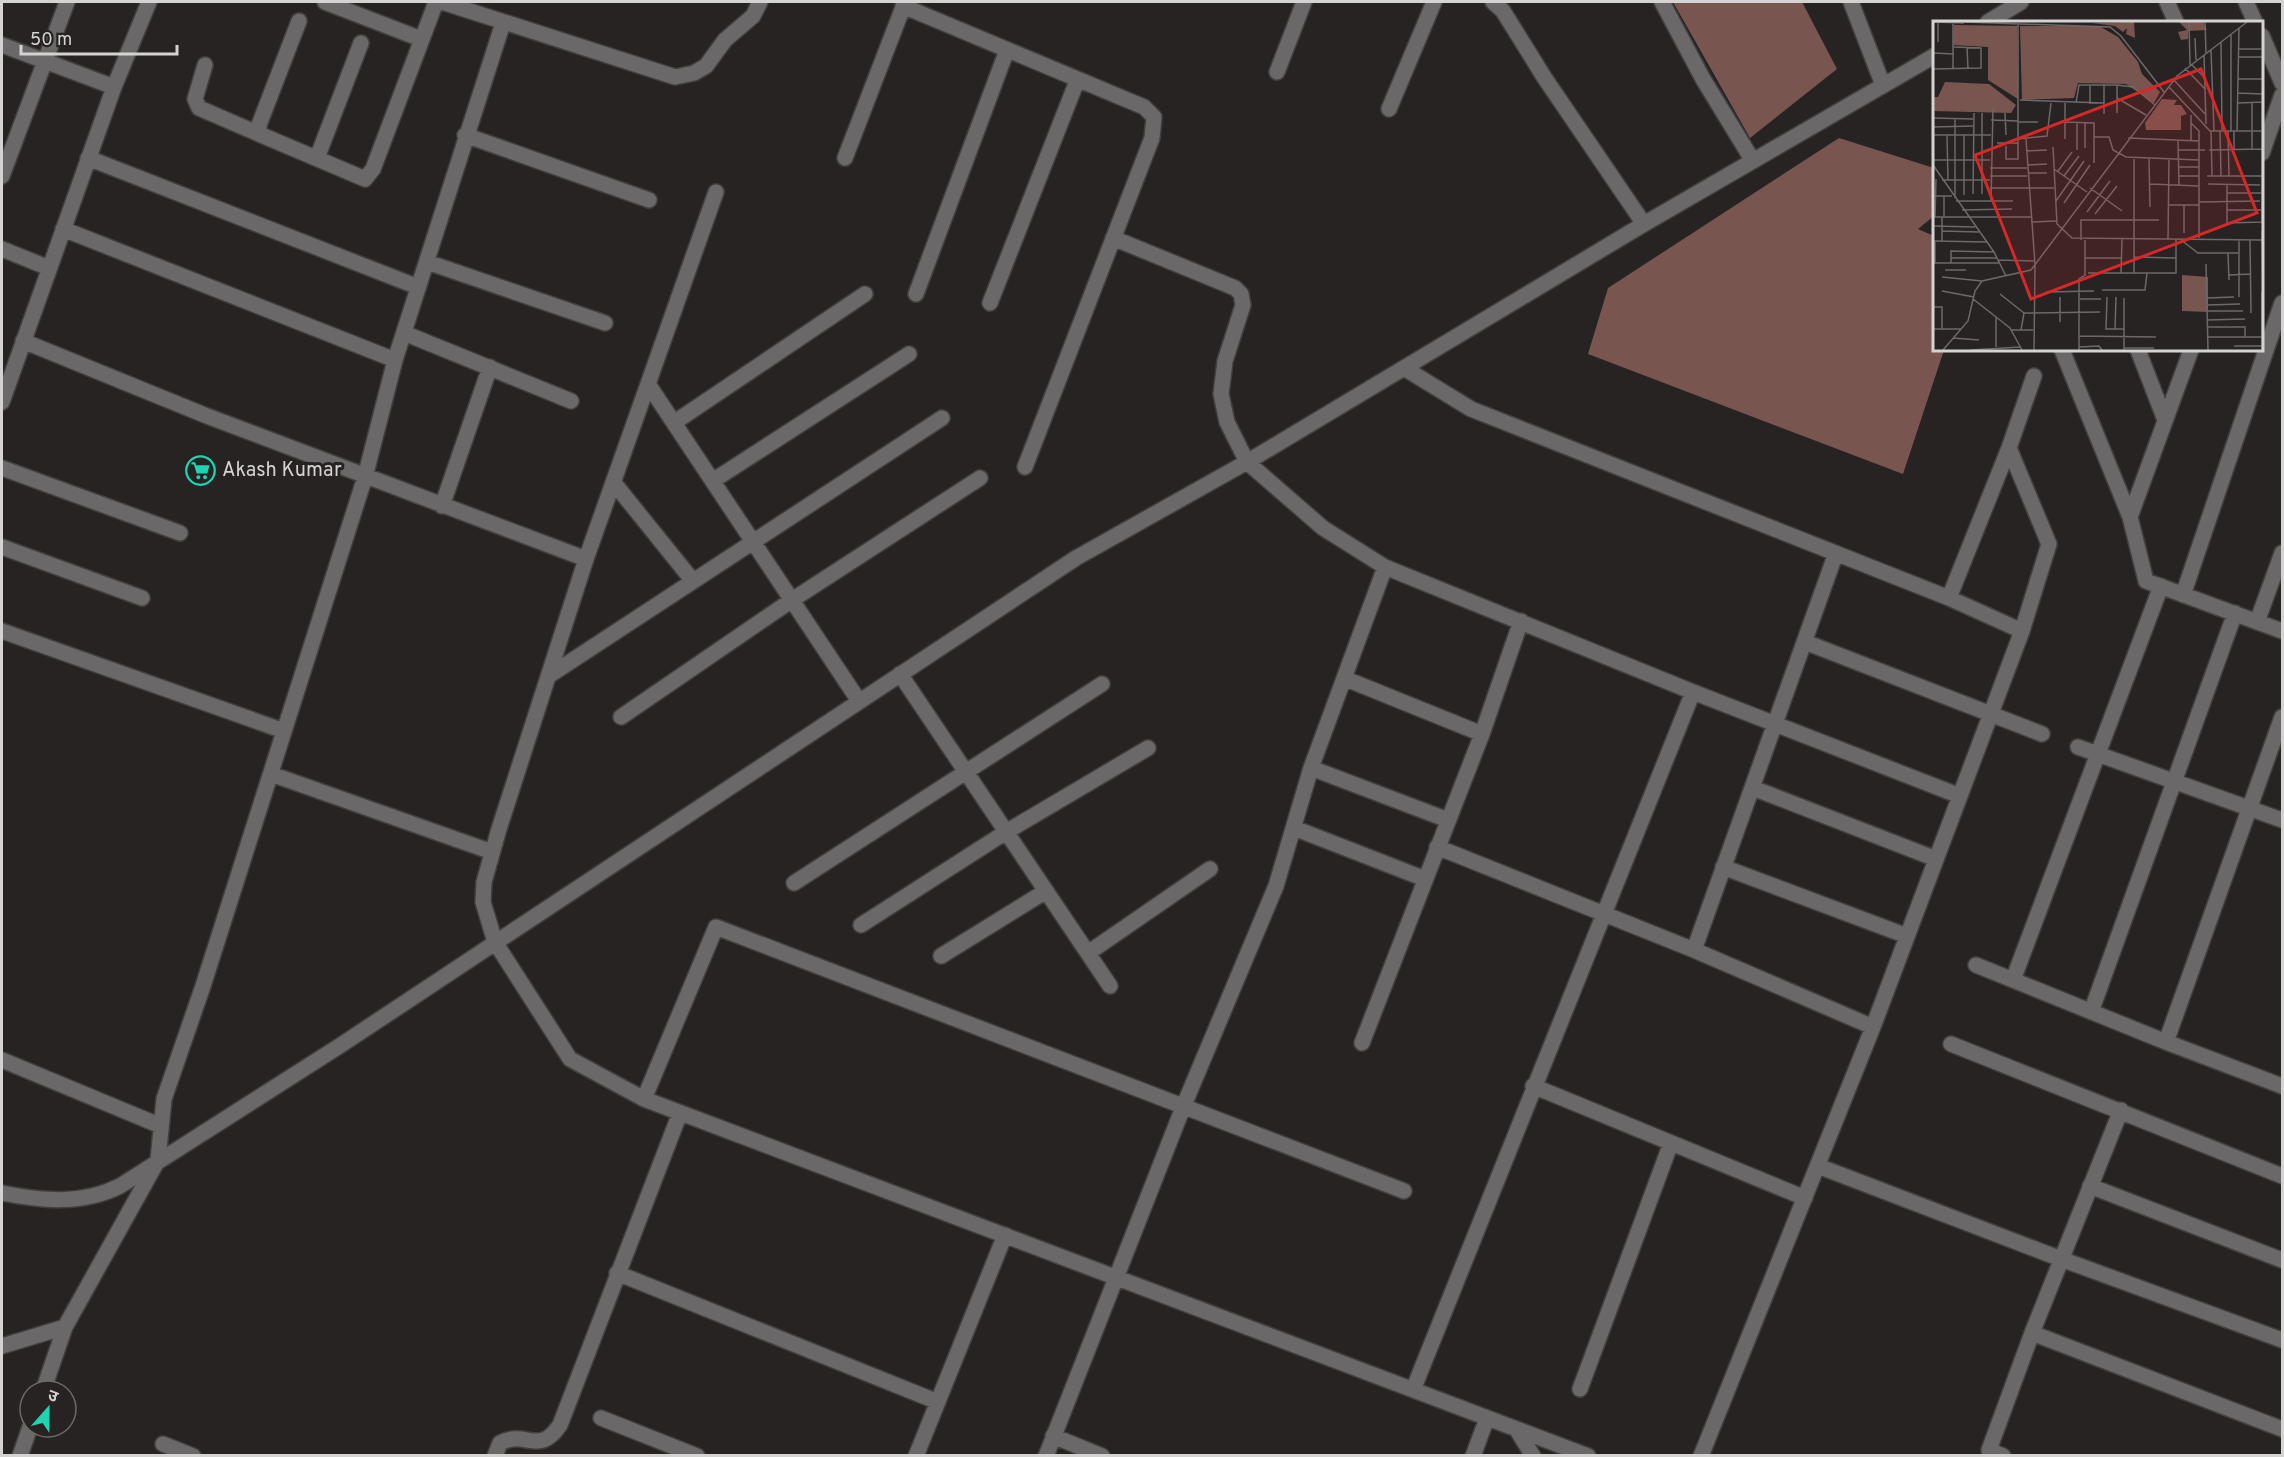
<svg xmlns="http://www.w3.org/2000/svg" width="2284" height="1457" font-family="Overpass,'Noto Sans Devanagari',sans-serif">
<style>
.water{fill:#795550}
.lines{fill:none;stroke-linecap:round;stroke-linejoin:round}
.minor-casing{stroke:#433f3f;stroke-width:18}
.minor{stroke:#6a6868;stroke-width:15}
.labels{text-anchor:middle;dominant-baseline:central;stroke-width:6;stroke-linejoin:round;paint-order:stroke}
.poi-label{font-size:20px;fill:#d5d3d2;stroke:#272323;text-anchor:start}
.inset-road{fill:none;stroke:#6d6969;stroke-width:1.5}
.view{fill:#d62828;fill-opacity:0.15;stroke:#d62828;stroke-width:3}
.inset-edge{fill:none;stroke:#d5d3d2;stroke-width:3}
</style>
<rect width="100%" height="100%" fill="#272323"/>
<path class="water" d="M1673 2H1802L1837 69 1750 138Z
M1839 138 1934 168V216L1918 229 1934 236V350H1944L1903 474 1588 354 1608 288Z"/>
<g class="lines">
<defs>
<path id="minor" d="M325 2 421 39
M442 2 675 77 694 73 706 66 725 40 753 16 760 2
M1493 2 1503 11 1544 77 1644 224
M1662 2 1703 79 1753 161
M1851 2 1883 85
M2167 2 2176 22
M2246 2 2255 22
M903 6 1144 107 1154 117 1152 138 1025 467
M299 21 259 125V134L365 179 373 169 436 2
M1988 22 2021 2
M2262 36 2282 83
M2 45 114 87
M205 65 195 99 199 108 259 134
M1277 72 1304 2
M1389 109 1434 2
M465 135 649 200
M2262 153 2282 95
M88 158 418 287
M317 158 361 43
M845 158 905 2
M2 176 67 2
M716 192 586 559 499 829 484 882 483 902 495 942 570 1059 644 1099 1588 1456
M63 229 395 360
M1113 238 1235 288 1241 294 1243 305 1225 361 1221 394 1227 422 1247 462 1323 528 1385 567 1693 692 1960 796
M2 249 49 268
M427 262 605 323
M916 294 1007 50
M990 303 1077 81
M404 333 571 401
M23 341 207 416 586 559
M2062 350 2130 517 2146 581 2282 631
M2138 350 2165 420
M1404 368 1471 409 1949 598 2022 631
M648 384 859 701
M2 402 114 87 149 2
M675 422 865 294
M2 468 180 533
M714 480 909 354
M614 483 693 581
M442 506 490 367
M2130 517 2191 350
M2 547 142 598
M2183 595 2282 303
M1949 598 2009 448 2034 376
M2257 622 2282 553
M2 631 284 731
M1805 642 2042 734
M900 674 1110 986
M550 675 942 418
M1346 679 1482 734
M621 717 792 600 980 478
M2078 747 2282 820
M1311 768 1448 820
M271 774 492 852
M1753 788 1936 859
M1294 828 1425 879
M1437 847 1694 950 1873 1027
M1723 867 1907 936
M794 883 1102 684
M861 925 1006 832 1148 748
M1694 950 1836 553
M1088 953 1210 869
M941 956 1046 891
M1976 965 2166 1042 2282 1086
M2013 980 2161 586
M2091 1012 2235 613
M2166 1042 2282 717
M1362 1043 1482 734 1521 621
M1951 1044 2282 1176
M2 1060 161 1126
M1533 1086 1805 1198
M644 1099 716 927 1404 1191
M1818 1166 2061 1259 2282 1340
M2090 1186 2282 1260
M2 1193C42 1201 82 1205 120 1186L341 1045 1076 558 1247 462 1644 224 1934 56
M617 1273 938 1402
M2032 1333 2282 1429
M2 1346 65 1327
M1580 1389 1671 1143
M1413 1390 1693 692
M43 1391 65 1327 158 1160 164 1099 203 986 365 477 395 360 503 23
M601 1418 697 1456
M1517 1430 1533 1456
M1053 1436 1102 1456
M163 1444 193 1456
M20 1456 30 1427
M495 1456 500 1443C527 1429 538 1457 560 1425L680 1113
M916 1456 1005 1235
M1046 1456 1184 1105 1276 886 1311 768 1385 567
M1473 1456 1487 1418
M1701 1456 1873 1027 2022 631 2049 544 2009 448
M2003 1456 1989 1450 2032 1333 2121 1110"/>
</defs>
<use href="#minor" class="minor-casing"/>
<use href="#minor" class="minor"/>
</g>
<defs>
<symbol id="supermarket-ring" viewBox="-11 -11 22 22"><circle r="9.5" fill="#272323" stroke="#1ed5b1" stroke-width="1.5"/><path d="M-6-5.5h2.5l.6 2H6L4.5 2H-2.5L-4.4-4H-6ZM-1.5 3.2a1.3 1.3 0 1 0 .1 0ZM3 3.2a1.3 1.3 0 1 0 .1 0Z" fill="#1ed5b1"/></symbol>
</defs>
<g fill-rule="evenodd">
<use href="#supermarket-ring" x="184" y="454" width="33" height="33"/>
</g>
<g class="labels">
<g class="poi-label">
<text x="222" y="471">Akash Kumar</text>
</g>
</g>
<g transform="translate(1933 21)">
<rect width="330" height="330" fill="#272323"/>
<path d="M201 1 202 17 193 13 194 7 190 11 182 5 159 2ZM246 1H270L274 9 255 10V18L248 19 245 11 254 9ZM21 4 84 5 85 78 55 59V26L20 24ZM87 5H166L185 16 205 41 209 53 227 71 221 82 193 63 145 62 141 77 89 79ZM12 61 56 63 83 84 78 92 0 90V76H5ZM229 78 244 79 241 84H248L254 93 248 95V109H213L212 102ZM249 254 275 256V291L249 290Z" fill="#795550"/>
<path class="inset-road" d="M0 1 31 2M32 1 177 6 188 15 231 71M256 1 257 44M272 1 273 32M298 13V110M262 17 263 39M5 21V1M288 21 289 110M34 26 35 48M306 28H328M278 29 281 110M0 32 21 33M271 34 273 103M306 36H329M258 43 271 56M252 47 272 68M0 48 48 47V27L21 26M20 48V2M305 58H329M241 59 272 93M171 63V93M236 66 277 110H328M305 72 330 73M184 77 213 94M87 79 171 82M143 82 146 64H184L200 66 222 84M305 82 330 81M157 83V64M49 92V173M72 92 73 114M184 92V64M258 94V119M0 97 40 98M22 98V177M58 99 85 100M85 101H105M132 101 161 102V142M144 101V129M258 102 266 110V217M0 106 40 105M278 110 279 155M287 110 288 155M295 110 296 155M304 110 306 7M0 114H58M14 114 15 159M161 116H176L180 129 193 136 266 139M195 117 266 120M85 118 114 115 118 82M93 118 102 243 101 329M132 118V82M245 119 246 164M64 122H85M73 125V138H85V3M120 126 124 203 139 217 329 219M152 127V101M319 128V81M245 129H272M276 129 330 128M301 129V110M93 130 114 129M201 138V252M216 138 217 186M0 139H57M0 144 61 231 73 255M94 144 114 143M246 146H266M57 147H94M121 148 154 171M125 150 139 131M95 152H114M57 155H94M131 155 146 135M246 155H266M274 155H330M9 159H57M217 163 266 165M275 163 327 164M294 164V202L329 201M57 167H121M157 167 189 190M294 172H328M40 173 41 92M31 174V114M0 175H19M23 180H80M123 180 151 140M58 181 60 87M266 181 327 180M131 182 157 144M235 184H266M251 184V212M29 189 79 188M294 189H328M154 191 177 160M162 193 184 165M0 196H98M2 196 3 158M9 196V220M11 196V175M98 201 123 200M329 201 330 4M0 205 42 206M9 210 46 211M329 210 330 272M235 218 236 139M148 219V199H226M248 219 265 232H306M317 219 318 292M0 220 55 221M295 232 296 259M201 236 243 237M18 237H64M152 237H188M65 239 101 240M0 242H67M2 242V220M18 242V230L61 231M273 243 275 329M12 249H33M155 252H243V218M188 252 189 218M296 254 318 253M9 256 49 260M169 269H212L214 252M9 270 41 276M113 271 161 270M67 273 91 292M174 276 173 308H191M306 276V219M274 277 301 276M40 278 77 307 89 329M147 278H168M274 284 307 283M0 286H9V308M274 290H310M274 299 312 298M127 301V276M274 306H312V316M0 308H28M182 308 183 276M78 309H100M88 309 91 292 167 291M146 315 223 316M274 316H329M20 317 46 319M301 325H329M63 326V297M146 326 166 325 169 329M191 327H221M10 329 35 300 42 270 49 260 98 249 244 55 314 1M38 329 87 326M146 329V258L152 254V219M191 329V277M329 329V271"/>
<path class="view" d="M268 48 324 192 98 278 42 134Z"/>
<rect width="330" height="330" class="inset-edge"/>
</g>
<rect width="2284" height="1457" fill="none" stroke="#d5d3d2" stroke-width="6"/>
<g transform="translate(48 1409) rotate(21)"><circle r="28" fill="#272323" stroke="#6d6969" stroke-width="1.5"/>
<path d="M0-4.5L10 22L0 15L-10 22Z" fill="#1ed5b1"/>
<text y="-9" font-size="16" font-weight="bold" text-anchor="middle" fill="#d5d3d2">उ</text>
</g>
<path d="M21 45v9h156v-9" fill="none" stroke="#d5d3d2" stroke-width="3"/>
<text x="30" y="45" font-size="18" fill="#d5d3d2" stroke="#272323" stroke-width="4.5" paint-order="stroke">50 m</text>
</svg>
